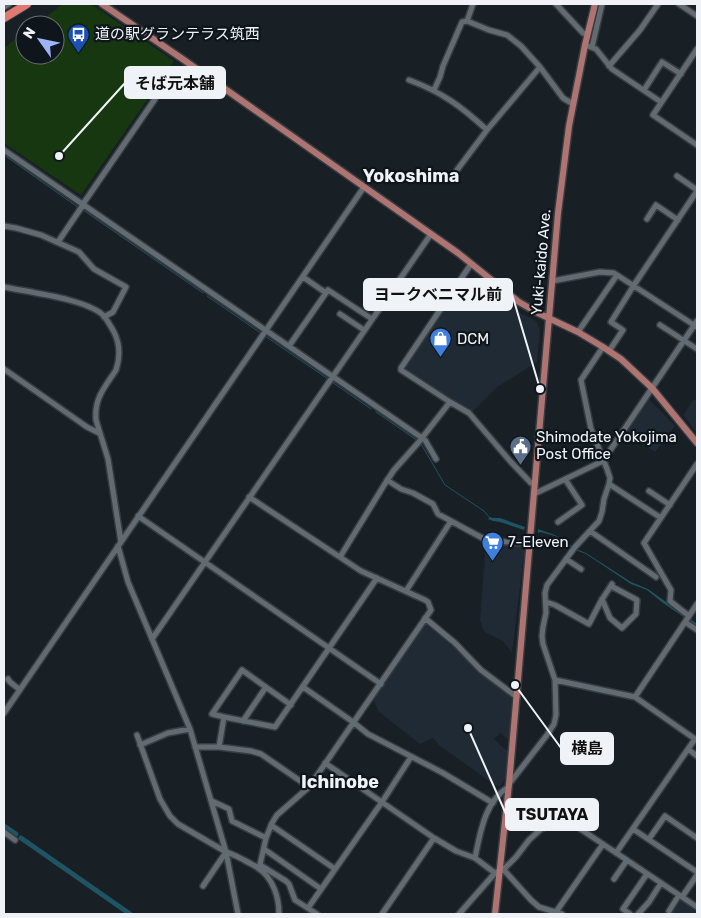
<svg xmlns="http://www.w3.org/2000/svg" width="701" height="918" font-family="Rubik,'Noto Sans JP',sans-serif">
<style>
.built{fill:#1f2a34}
.green{fill:#16370f}
.water{fill:#1e5463}
.lines{fill:none;stroke-linecap:round;stroke-linejoin:round}
.stream{stroke:#1e5463;stroke-width:1}
.canal{stroke:#1e5463;stroke-width:5}
.minor-casing{stroke:#383c41;stroke-width:8}
.major-casing{stroke:#383c41;stroke-width:9}
.highway-casing{stroke:#383c41;stroke-width:10}
.minor{stroke:#636b72;stroke-width:5}
.major{stroke:#ad7472;stroke-width:6}
.highway{stroke:#df7a72;stroke-width:8}
.labels{text-anchor:middle;dominant-baseline:central;stroke-width:4.5;stroke-linejoin:round;paint-order:stroke}
.poi-label{font-size:15px;fill:#eff3f7;stroke:#0f161b;text-anchor:start}
.street-label{font-size:15px;fill:#eff3f7;stroke:#0f161b}
.quarter-label{font-size:18px;font-weight:bold;fill:#eff3f7;stroke:#0f161b}
.leader{fill:none;stroke:#eff3f7;stroke-width:2}
.callout-dot{fill:#eff3f7;stroke:#0f161b;stroke-width:2}
.callout{fill:#eff3f7;stroke:#eff3f7;stroke-width:2}
.callout-label{font-size:16px;text-anchor:middle;font-weight:bold;fill:#111}
</style>
<rect width="100%" height="100%" fill="#181f25"/>
<path class="built" d="M466 277 502 303 536 321 540 329 537 362 496 388 471 413 402 369Z
M648 398 675 426 655 452 626 433Z
M694 399 697 401V433L683 415Z
M486 542 525 546 512 653 503 641 485 632 482 627 480 620Z
M425 621 480 672 512 698 509 740 500 733 494 739 508 752 506 774 503 783 500 786H497L493 784 439 745 433 738 420 744 379 712 373 699Z
M680 898 697 909V914H670Z"/>
<path class="green" d="M63 4H91L174 61 81 195 4 143V48L25 32V55H55V25H35Z"/>
<path class="water" d="M490 517 493 518H500L525 527 524 530 500 522 493 521 488 519Z
M538 529 555 535 576 549 586 553 631 582 648 589 697 624V626L663 603 647 590 631 584 586 554 575 550 555 536 540 532 538 533Z"/>
<g class="lines">
<path class="stream" d="M4 155 79 208
M83 210 203 293
M207 296 262 334
M265 336 328 379
M332 382 371 409
M376 412 418 441
M421 444 445 485 484 511 490 518"/>
<path class="canal" d="M4 826 16 834
M21 838 130 914"/>
<defs>
<path id="minor" d="M556 4 583 33 587 34
M679 4 697 16
M4 7 9 4
M467 21 473 4
M585 45 596 49 612 69 661 102
M592 47 602 4
M697 49 653 115 697 145
M609 66 640 30 658 4
M409 80C442 92 462 107 487 130
M434 90 440 77 443 66 462 22 467 21 489 30 507 35 521 46 540 67 563 98 573 104
M644 90 662 62 681 74
M4 150 425 440 436 459
M457 170 487 130 540 67
M677 176 697 190
M83 204 155 99 158 89
M647 219 656 205 678 220
M4 226 16 228 41 235 79 252 94 269 126 287 113 312 104 317
M58 242 83 205
M303 277 326 293
M552 281 600 272 614 273 697 327
M4 287C28 292 88 299 104 316 108 321 111 327 114 332 120 344 120 358 116 370 105 387 94 398 96 420L108 459 121 542
M340 314 364 330
M660 325 697 349
M578 332 617 275
M289 346 328 290 372 319
M609 351 623 330 611 322 634 285 697 191
M4 369 87 427 99 433
M450 402 401 370V368L471 264
M387 480 401 489 413 493 433 504 438 514 451 521
M609 484 661 518
M649 491 670 505
M534 494 603 461 697 321
M249 497 361 571 425 600 428 602 431 610 309 787 277 815 272 823 266 838 259 869
M138 516 381 684
M558 522 582 505 565 479
M590 531 656 577
M118 546 128 582 190 729 226 852 238 914
M340 557 386 482 394 470 418 443 450 402 469 413 510 461 531 483H535
M566 559 581 569
M406 591 451 521 486 540 530 544
M602 599 610 618 622 628 636 614 637 600 611 586
M546 602 555 605 589 624 601 601 612 584
M689 616 670 601 671 590 644 543 697 464
M425 618 455 643 481 670 517 697
M685 622 697 630
M152 639 431 234
M8 679 10 682 20 690
M555 680 635 697 695 739 616 853
M303 687 353 722 368 734 443 773 493 803
M635 697 697 604
M4 713 364 187
M224 717 212 714 242 670 291 705
M243 721 266 687
M137 735 160 799 170 816 178 824 226 852C233 854 238 857 244 860 249 863 254 865 258 868 273 878 279 897 279 914
M140 745 168 733 190 729
M195 747H219L251 751 261 754 309 787
M219 747 224 717 275 727 377 578
M688 749 697 756
M325 763 434 838 456 851 475 858 495 873
M509 784 547 735 554 724 556 715 555 680 543 644 542 636 543 627 546 613 545 593 547 585 575 547 599 521 602 512 604 499 609 484 610 478 607 469 591 429 581 380 603 347
M212 801 229 809 232 821 266 838
M271 825 335 869
M633 829 697 872
M4 832 15 840
M649 839 665 816 697 838
M264 849 321 889
M475 858C480 833 485 800 509 787
M260 865 286 881 289 884 295 900 317 914
M503 869 531 900 539 907 562 914
M614 879 627 860
M203 886 226 852
M682 897 697 875
M308 908 382 802 411 757
M669 911 679 895
M556 912 603 844
M382 914 434 838
M459 914 495 873 505 868 516 857 529 840 541 829 551 825 567 820 697 907
M630 914 623 909 647 874
M638 914 649 902 661 883"/>
<path id="major" d="M102 4 184 60 458 253 519 302 538 313 578 332 603 347 621 359 652 388 697 443
M495 914 509 784 558 213 569 126 585 45 595 4"/>
<path id="highway" d="M4 18 27 4"/>
</defs>
<use href="#minor" class="minor-casing"/>
<use href="#major" class="major-casing"/>
<use href="#highway" class="highway-casing"/>
<use href="#minor" class="minor"/>
<use href="#major" class="major"/>
<use href="#highway" class="highway"/>
</g>
<defs>
<symbol id="bus-pin" viewBox="-11 -11 22 30"><path d="M0 17L-7.5 6A9.5 9.5 0 1 1 7.5 6Z" fill="#1a4fb4" stroke="#0f161b"/><path d="M-5-6H5V4H4V6H2V4H-2V6H-4V4H-5ZM-3.5-4V0h7V-4ZM-3.5 1.2v1.5H-2V1.2ZM2 1.2v1.5H3.5V1.2Z" fill="#fff"/></symbol>
<symbol id="shop-pin" viewBox="-11 -11 22 30"><path d="M0 17L-7.5 6A9.5 9.5 0 1 1 7.5 6Z" fill="#3f7fe0" stroke="#0f161b"/><path d="M-5-2.5h2.3a2.7 3.5 0 0 1 5.4 0H5L5.5 6h-11ZM-1.5-2.5h3a1.5 2.3 0 0 0-3 0Z" fill="#fff"/></symbol>
<symbol id="civic-pin" viewBox="-11 -11 22 30"><path d="M0 17L-7.5 6A9.5 9.5 0 1 1 7.5 6Z" fill="#5c6f8a" stroke="#0f161b"/><path d="M-.6-6.5H3V-4.5H.6V-3L4-1V1h2V6H-6V1h2V-1L-.6-3ZM-1.2 2.5V6h2.4V2.5Z" fill="#fff"/></symbol>
<symbol id="supermarket-pin" viewBox="-11 -11 22 30"><path d="M0 17L-7.5 6A9.5 9.5 0 1 1 7.5 6Z" fill="#3f7fe0" stroke="#0f161b"/><path d="M-6-5.5h2.5l.6 2H6L4.5 2H-2.5L-4.4-4H-6ZM-1.5 3.2a1.3 1.3 0 1 0 .1 0ZM3 3.2a1.3 1.3 0 1 0 .1 0Z" fill="#fff"/></symbol>
</defs>
<g fill-rule="evenodd">
<use href="#bus-pin" x="66" y="22" width="25" height="34"/>
<use href="#shop-pin" x="428" y="326" width="25" height="34"/>
<use href="#civic-pin" x="508" y="434" width="25" height="34"/>
<use href="#supermarket-pin" x="480" y="530" width="25" height="34"/>
</g>
<g class="labels">
<g class="poi-label">
<text x="95" y="34">道の駅グランテラス筑西</text>
<text x="457" y="339">DCM</text>
<text x="536" y="437">Shimodate Yokojima<tspan x="536" dy="17">Post Office</tspan></text>
<text x="508" y="542">7-Eleven</text>
</g>
<g class="street-label">
<text transform="translate(541 262) rotate(-85)">Yuki-kaido Ave.</text>
</g>
<g class="quarter-label">
<text x="411" y="176">Yokoshima</text>
<text x="340" y="782">Ichinobe</text>
</g>
</g>
<path class="leader" d="M59 156L125 83M540 389L512 294M515 685L561 748M468 728L506 814"/>
<g class="callout-dot">
<circle cx="59" cy="156" r="5"/>
<circle cx="540" cy="389" r="5"/>
<circle cx="515" cy="685" r="5"/>
<circle cx="468" cy="728" r="5"/>
</g>
<g class="callout">
<rect x="125" y="67" width="100" height="31" rx="5"/>
<rect x="364" y="279" width="148" height="31" rx="5"/>
<rect x="561" y="733" width="52" height="31" rx="5"/>
<rect x="506" y="799" width="92" height="31" rx="5"/>
</g>
<g class="callout-label">
<text x="175" y="89">そば元本舗</text>
<text x="438" y="300">ヨークベニマル前</text>
<text x="587" y="754">横島</text>
<text x="552" y="820">TSUTAYA</text>
</g>
<rect width="701" height="918" fill="none" stroke="#eff3f7" stroke-width="10"/>
<g transform="translate(40 40) rotate(303)"><circle r="24" fill="#0f161b" stroke="#696e73"/>
<path d="M0-4L9 19L0 12L-9 19Z" fill="#9db4fd"/>
<text y="-8" font-size="14" font-weight="bold" text-anchor="middle" fill="#eff3f7">N</text>
</g>
</svg>
